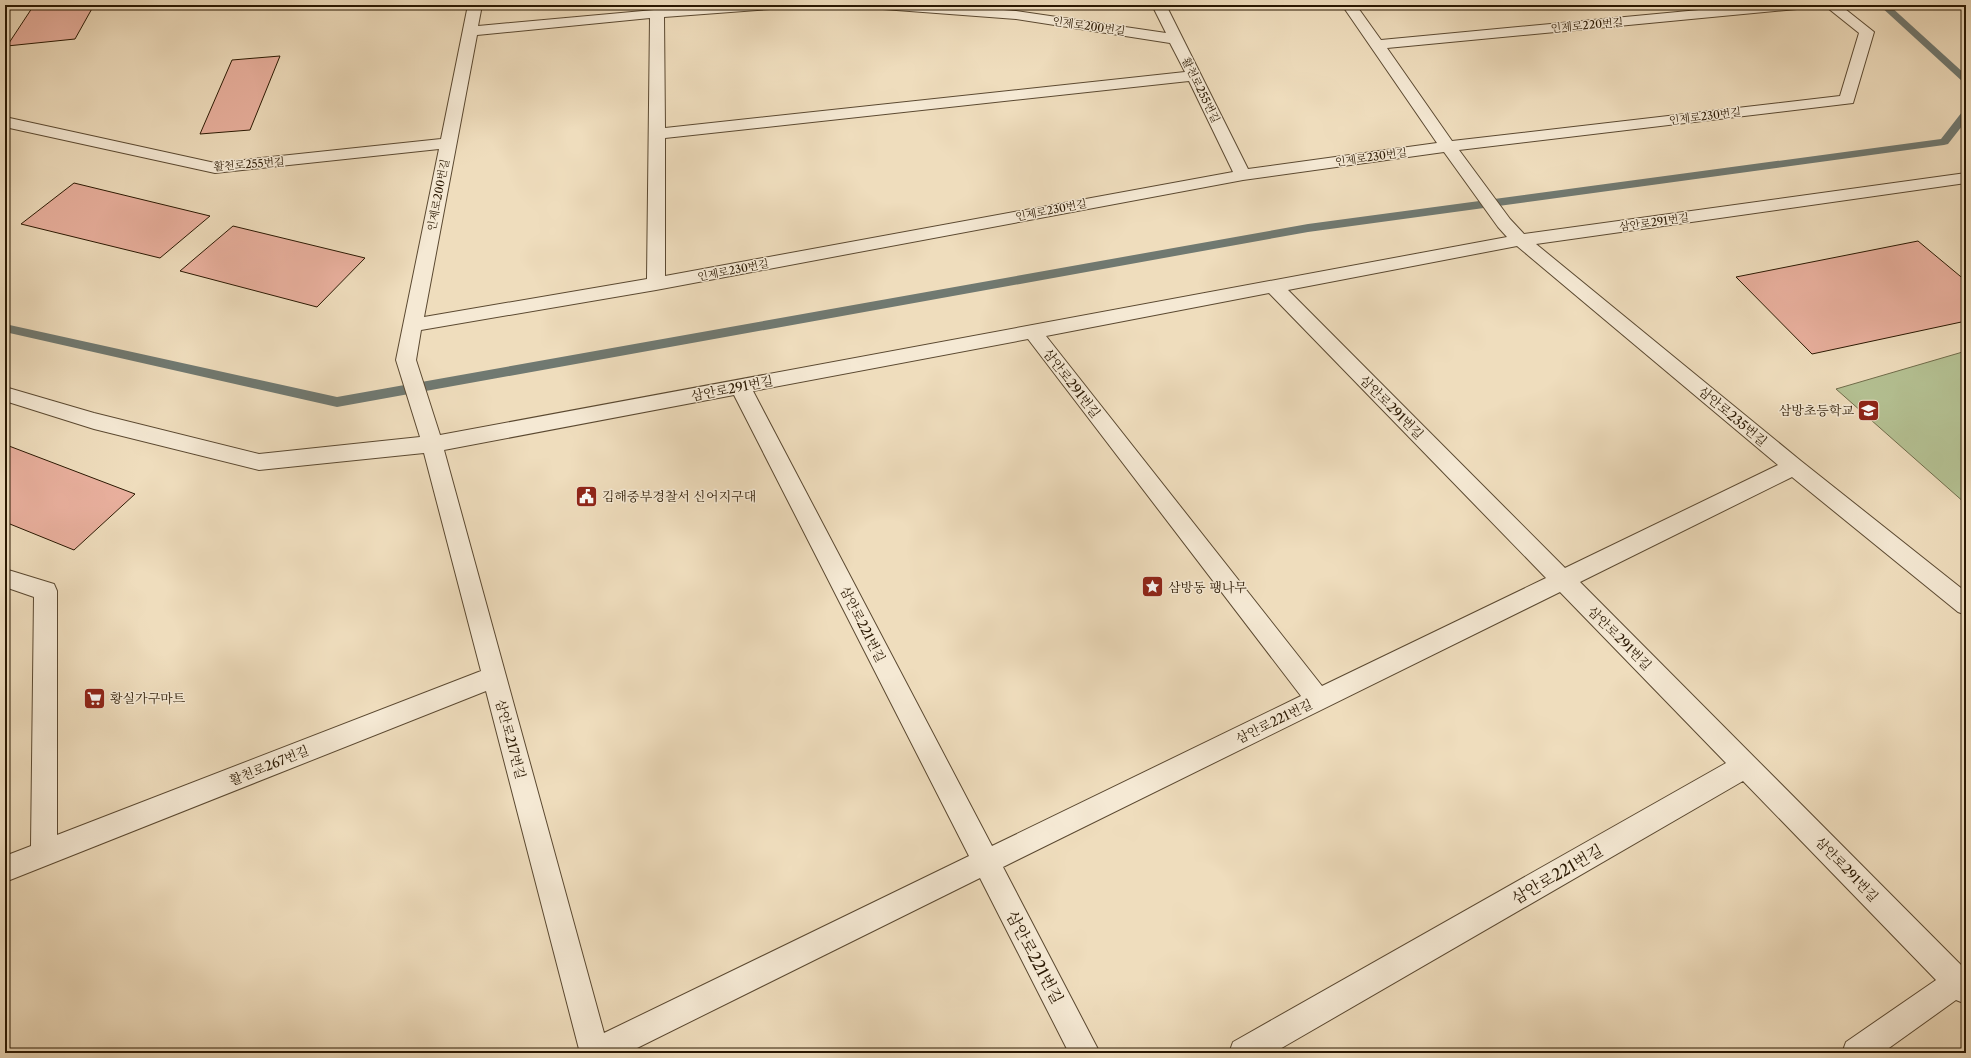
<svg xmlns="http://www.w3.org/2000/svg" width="1971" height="1058" font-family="'Libre Caslon Text','Noto Serif KR',serif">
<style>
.green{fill:#b5c294;stroke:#706d4b}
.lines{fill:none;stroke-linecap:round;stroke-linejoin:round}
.stream{fill:#707971;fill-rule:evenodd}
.building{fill:#e9b09e;stroke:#2a1802}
.minor-casing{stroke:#5b4931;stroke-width:2}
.minor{fill:#f5e9d4;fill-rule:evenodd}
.labels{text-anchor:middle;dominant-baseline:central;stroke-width:3;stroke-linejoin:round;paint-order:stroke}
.far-street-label{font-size:11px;fill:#2a1802;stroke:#f5e9d4}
.street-label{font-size:13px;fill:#2a1802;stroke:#f5e9d4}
.poi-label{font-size:13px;fill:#2a1802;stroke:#f5e9d4;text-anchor:start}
.near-street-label{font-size:16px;fill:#2a1802;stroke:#f5e9d4}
</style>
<rect width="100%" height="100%" fill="#efddbd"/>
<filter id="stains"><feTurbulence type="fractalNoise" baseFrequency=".005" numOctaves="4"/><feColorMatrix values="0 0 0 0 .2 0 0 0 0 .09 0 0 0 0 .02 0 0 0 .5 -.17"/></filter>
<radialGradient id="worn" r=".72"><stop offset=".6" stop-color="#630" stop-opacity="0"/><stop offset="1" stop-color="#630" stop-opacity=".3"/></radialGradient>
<path class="green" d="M1966 351V504L1836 389Z"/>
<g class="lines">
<path class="stream" d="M1879 5H1889L1966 75V83L1963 82Z
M1966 111V121L1948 144 1944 145 1308 232 337 407 5 332V324L337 397 1308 224 1941 139 1962 112Z"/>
</g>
<path class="building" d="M34 5H94L75 39 7 46Z
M280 56 250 130 200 134 232 60Z
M74 183 210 216 160 258 21 224Z
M233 226 365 258 317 307 180 271Z
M1918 241 1966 281V321L1812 354 1736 277Z
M9 446 135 494 74 550 5 522V450Z"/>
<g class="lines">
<defs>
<path id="minor" d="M468 5H482L478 26 709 5H777L775 8 770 9 664 17 665 128 1185 72 1170 43 1016 19 883 9 878 8 876 5H940L1016 11 1166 33 1152 5H1166L1248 169 1437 143 1342 5H1356L1381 40 1752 5H1804L1802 8 1797 9 1387 48 1452 141 1840 96 1859 33 1824 5H1840L1874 32 1853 103 1459 150 1510 219 1524 234 1966 173V183L1536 244 1801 461 1966 592V615L1958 612 1792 477 1580 582 1966 970V1004L1956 1000 1882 1053H1842L1846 1042 1936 980 1743 781 1273 1053H1229L1233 1042 1726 763 1560 592 1003 867 1100 1053H1069L980 878 627 1053H580L486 691 5 882V856L31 846 34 597 5 587V569L54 584 57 591V835L481 671 424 453 259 470 94 429 5 401V387L94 413 259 454 420 437 396 360 439 149 215 173 5 127V117L215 163 441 139ZM650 18 647 279 424 317 477 35ZM1189 81 1233 172 665 276V138ZM1444 152 1498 227 1507 237 440 435 416 360 421 330 656 290 1243 180ZM1517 246 1778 465 1565 568 1288 290ZM1269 293 1546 578 1322 686 1046 336ZM1028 339 1301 696 992 846 753 391ZM734 395 969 856 604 1033 444 450Z"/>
</defs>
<use href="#minor" class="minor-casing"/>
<use href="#minor" class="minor"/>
</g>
<defs>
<symbol id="school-square" viewBox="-11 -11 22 22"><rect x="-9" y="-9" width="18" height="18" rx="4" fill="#8f2418" stroke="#f5e9d4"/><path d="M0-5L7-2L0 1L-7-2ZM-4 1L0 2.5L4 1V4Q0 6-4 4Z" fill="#fff"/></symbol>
<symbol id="civic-square" viewBox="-11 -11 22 22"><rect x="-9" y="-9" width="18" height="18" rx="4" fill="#8f2418" stroke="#f5e9d4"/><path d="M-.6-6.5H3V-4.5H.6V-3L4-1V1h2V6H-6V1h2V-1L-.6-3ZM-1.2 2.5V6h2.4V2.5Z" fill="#fff"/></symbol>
<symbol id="sight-square" viewBox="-11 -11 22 22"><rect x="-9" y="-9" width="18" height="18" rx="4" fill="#8f2418" stroke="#f5e9d4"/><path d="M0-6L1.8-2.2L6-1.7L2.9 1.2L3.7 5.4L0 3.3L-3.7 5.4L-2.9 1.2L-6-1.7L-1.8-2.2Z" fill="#fff"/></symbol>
<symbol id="supermarket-square" viewBox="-11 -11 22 22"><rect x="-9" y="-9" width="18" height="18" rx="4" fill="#8f2418" stroke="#f5e9d4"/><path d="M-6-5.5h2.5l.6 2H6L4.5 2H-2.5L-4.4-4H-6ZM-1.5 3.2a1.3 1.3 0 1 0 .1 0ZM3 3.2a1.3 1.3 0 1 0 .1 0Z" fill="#fff"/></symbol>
</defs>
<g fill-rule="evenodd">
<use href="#school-square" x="1856" y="398" width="25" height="25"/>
<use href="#civic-square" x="574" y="484" width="25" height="25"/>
<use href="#sight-square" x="1140" y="574" width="25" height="25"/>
<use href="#supermarket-square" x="82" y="686" width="25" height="25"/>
</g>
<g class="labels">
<g class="far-street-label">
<text transform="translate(1587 25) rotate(-5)">인제로220번길</text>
<text transform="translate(1089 26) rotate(8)">인제로200번길</text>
<text transform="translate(1201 90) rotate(64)">활천로255번길</text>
<text transform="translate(1705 116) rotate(-7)">인제로230번길</text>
<text transform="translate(1371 157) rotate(-8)">인제로230번길</text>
<text transform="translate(249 164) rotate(-4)">활천로255번길</text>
<text transform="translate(438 195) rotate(-79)">인제로200번길</text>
<text transform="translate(1051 210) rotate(-11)">인제로230번길</text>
<text transform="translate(1654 222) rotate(-8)">삼안로291번길</text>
<text transform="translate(733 270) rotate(-11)">인제로230번길</text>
</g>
<g class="street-label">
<text transform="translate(1072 383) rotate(52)">삼안로291번길</text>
<text transform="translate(732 388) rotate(-11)">삼안로291번길</text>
<text transform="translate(1392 407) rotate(45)">삼안로291번길</text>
<text transform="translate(1733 416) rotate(40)">삼안로235번길</text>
<text transform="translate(863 624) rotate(63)">삼안로221번길</text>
<text transform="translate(1620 638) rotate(45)">삼안로291번길</text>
<text transform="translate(1274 721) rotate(-26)">삼안로221번길</text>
<text transform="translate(511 739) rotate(75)">삼안로217번길</text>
<text transform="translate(269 765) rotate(-22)">활천로267번길</text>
<text transform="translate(1847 869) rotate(46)">삼안로291번길</text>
</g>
<g class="poi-label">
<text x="1854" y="410" text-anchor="end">삼방초등학교</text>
<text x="602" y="496">김해중부경찰서 신어지구대</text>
<text x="1168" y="587">삼방동 팽나무</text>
<text x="110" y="698">황실가구마트</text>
</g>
<g class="near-street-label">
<text transform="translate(1557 874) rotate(-30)">삼안로221번길</text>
<text transform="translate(1035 957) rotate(62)">삼안로221번길</text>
</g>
</g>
<rect width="1971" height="1058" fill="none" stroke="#efddbd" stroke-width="20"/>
<rect x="6" y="6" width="1959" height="1046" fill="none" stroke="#2a1802" stroke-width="2"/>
<rect x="10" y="10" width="1951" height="1038" fill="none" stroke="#2a1802"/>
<rect width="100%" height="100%" filter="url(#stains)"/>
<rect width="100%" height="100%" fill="url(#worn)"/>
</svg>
